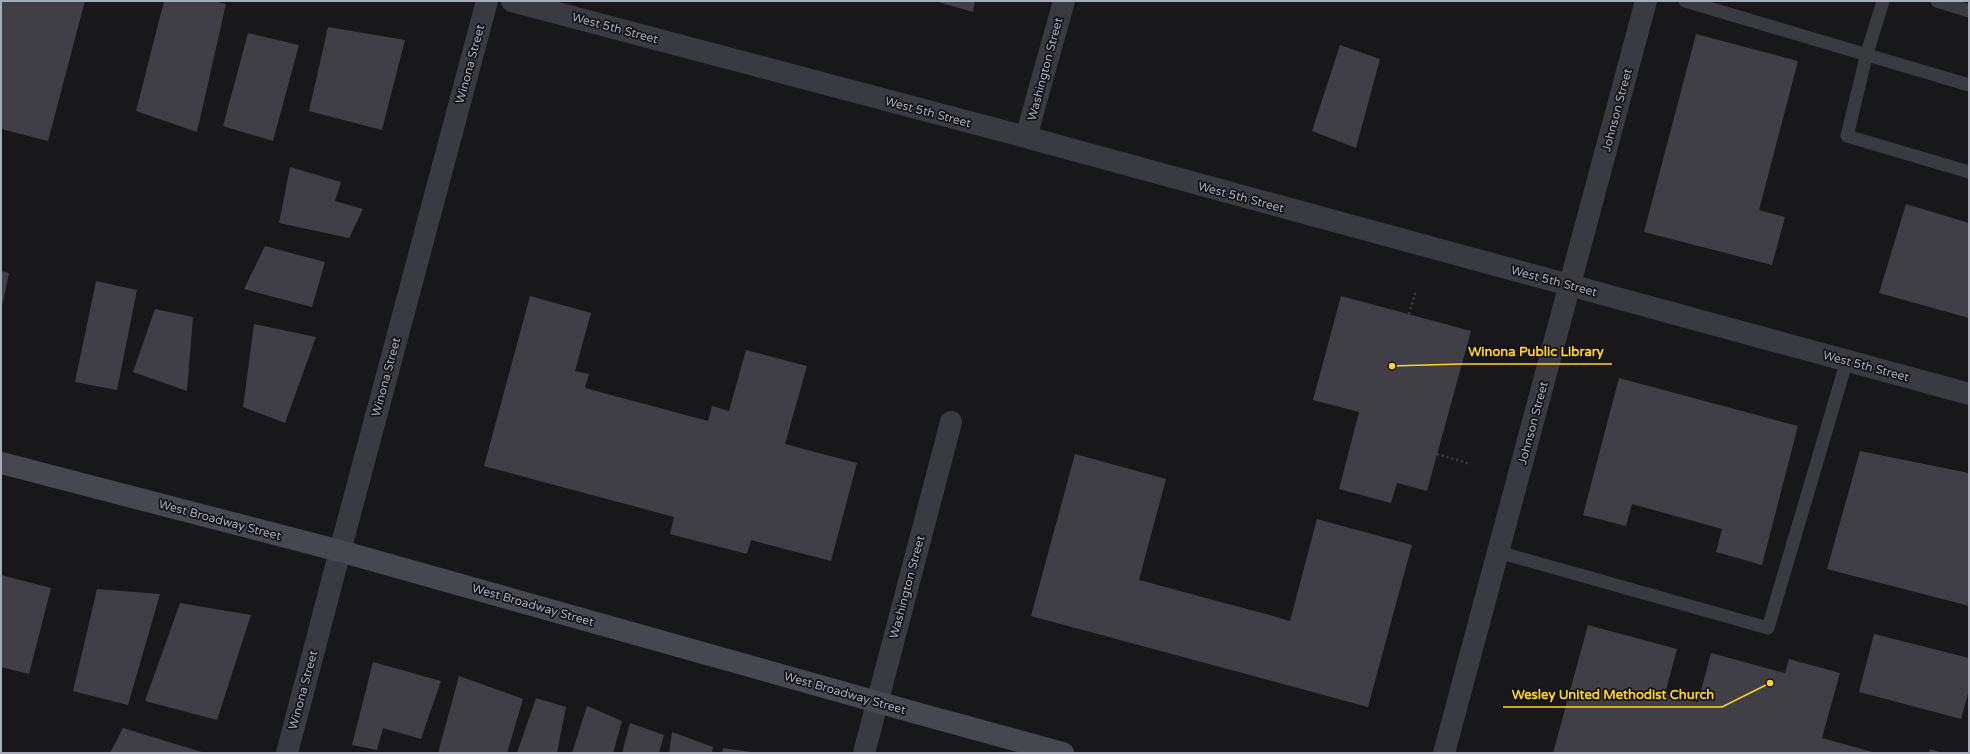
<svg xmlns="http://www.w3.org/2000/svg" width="1970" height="754" font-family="'Varela Round',sans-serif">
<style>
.building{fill:#3f3f45}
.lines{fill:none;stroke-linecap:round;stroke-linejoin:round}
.path{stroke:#3e3f46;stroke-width:2.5;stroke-dasharray:2 3;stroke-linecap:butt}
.service{stroke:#3a3a41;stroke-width:13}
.minor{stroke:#3a3a41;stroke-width:22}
.tertiary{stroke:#3a3a41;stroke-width:22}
.secondary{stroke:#46474f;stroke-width:22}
.labels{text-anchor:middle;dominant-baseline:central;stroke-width:3.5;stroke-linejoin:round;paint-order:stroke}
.street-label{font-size:12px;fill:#a9acbb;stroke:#131215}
.leader{fill:none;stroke:#ffd32a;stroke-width:1.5}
.callout-dot{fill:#ffd32a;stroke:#131215;stroke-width:1.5}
.callout-label{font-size:13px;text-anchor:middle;font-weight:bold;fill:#ffd32a;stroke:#131215;stroke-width:3.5;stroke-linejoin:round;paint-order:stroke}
</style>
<rect width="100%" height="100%" fill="#18171a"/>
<path class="building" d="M1 1H85L48 141 1 129Z
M164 1H213L226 4 197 132 136 111Z
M934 1H975L973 12Z
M328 27 405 40 382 130 309 111Z
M248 33 299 45 273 141 223 126Z
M1696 34 1798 61 1759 210 1785 217 1772 265 1644 232Z
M1340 45 1380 59 1356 148 1312 131Z
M290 167 341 182 335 201 363 209 349 238 279 223Z
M1906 204 1969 223V318L1879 293Z
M265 246 325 262 312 307 244 289Z
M1 271 9 273 2 306H1Z
M96 281 137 290 117 390 75 382Z
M530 296 591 313 575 371 589 374 585 388 708 421 712 406 729 411 746 350 807 366 785 444 857 463 831 561 751 540 747 554 670 534 674 517 484 466Z
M1341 296 1471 331 1427 491 1397 483 1391 503 1339 489 1359 412 1313 400Z
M155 309 193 317 187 391 133 372Z
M254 324 316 337 285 423 243 407Z
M1619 378 1798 426 1762 565 1716 552 1722 529 1632 504 1626 526 1583 515Z
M1860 451 1969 473V606L1827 569Z
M1075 454 1166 479 1139 580 1273 616 1290 621 1317 519 1412 545 1368 707 1031 616Z
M1 575 51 588 29 674 1 667Z
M97 589 160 594 128 705 73 691Z
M180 603 251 615 217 720 145 701Z
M1588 625 1677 649 1665 694 1698 702 1711 653 1785 673 1789 659 1840 673 1822 738 1876 753H1553Z
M1874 634 1969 658V690L1961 719 1859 692Z
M373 662 441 681 421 739 383 728 377 750 352 745Z
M459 676 523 699 507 753H438Z
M536 698 566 707 557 753H517Z
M587 706 622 721 613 753H572Z
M630 723 664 735 659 753H622Z
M123 728 205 753H110Z
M672 732 713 747 712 753H669Z
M723 748 751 752V753H722Z
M1930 749 1943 753H1929Z"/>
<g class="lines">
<path class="path" d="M1409 314 1416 290
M1437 454 1470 464"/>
<path class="service" d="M1685 1 1969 85
M1883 1 1867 53 1847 136 1969 172
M1937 1 1969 11
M1498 552 1768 628 1847 360"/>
<path class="minor" d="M1026 137 1064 1
M287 753 340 551
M864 753 951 422
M1444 753 1646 1"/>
<path class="tertiary" d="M512 1 1026 137 1969 394
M340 551 487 1"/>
<path class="secondary" d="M1 463 340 551 920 714 1063 753"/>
</g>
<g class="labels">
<g class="street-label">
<text transform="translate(615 28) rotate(15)">West 5th Street</text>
<text transform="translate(470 64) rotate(-75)">Winona Street</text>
<text transform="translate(1045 69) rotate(-75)">Washington Street</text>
<text transform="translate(1617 110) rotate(-75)">Johnson Street</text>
<text transform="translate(928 112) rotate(15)">West 5th Street</text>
<text transform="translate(1241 197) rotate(15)">West 5th Street</text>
<text transform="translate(1554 281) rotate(15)">West 5th Street</text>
<text transform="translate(1866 366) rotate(15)">West 5th Street</text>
<text transform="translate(386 377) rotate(-75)">Winona Street</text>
<text transform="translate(1533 423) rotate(-75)">Johnson Street</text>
<text transform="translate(220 520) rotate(15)">West Broadway Street</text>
<text transform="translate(907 587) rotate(-75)">Washington Street</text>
<text transform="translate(533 605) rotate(16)">West Broadway Street</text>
<text transform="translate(303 690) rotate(-75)">Winona Street</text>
<text transform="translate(845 693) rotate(16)">West Broadway Street</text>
</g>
</g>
<path class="leader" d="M1392 366L1460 364H1612M1770 683L1722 707H1503"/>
<g class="callout-dot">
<circle cx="1392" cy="366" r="4"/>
<circle cx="1770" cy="683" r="4"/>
</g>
<g class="callout-label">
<text x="1536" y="356">Winona Public Library</text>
<text x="1613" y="699">Wesley United Methodist Church</text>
</g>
<rect width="1970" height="754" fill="none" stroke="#a9acbb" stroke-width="4"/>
</svg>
